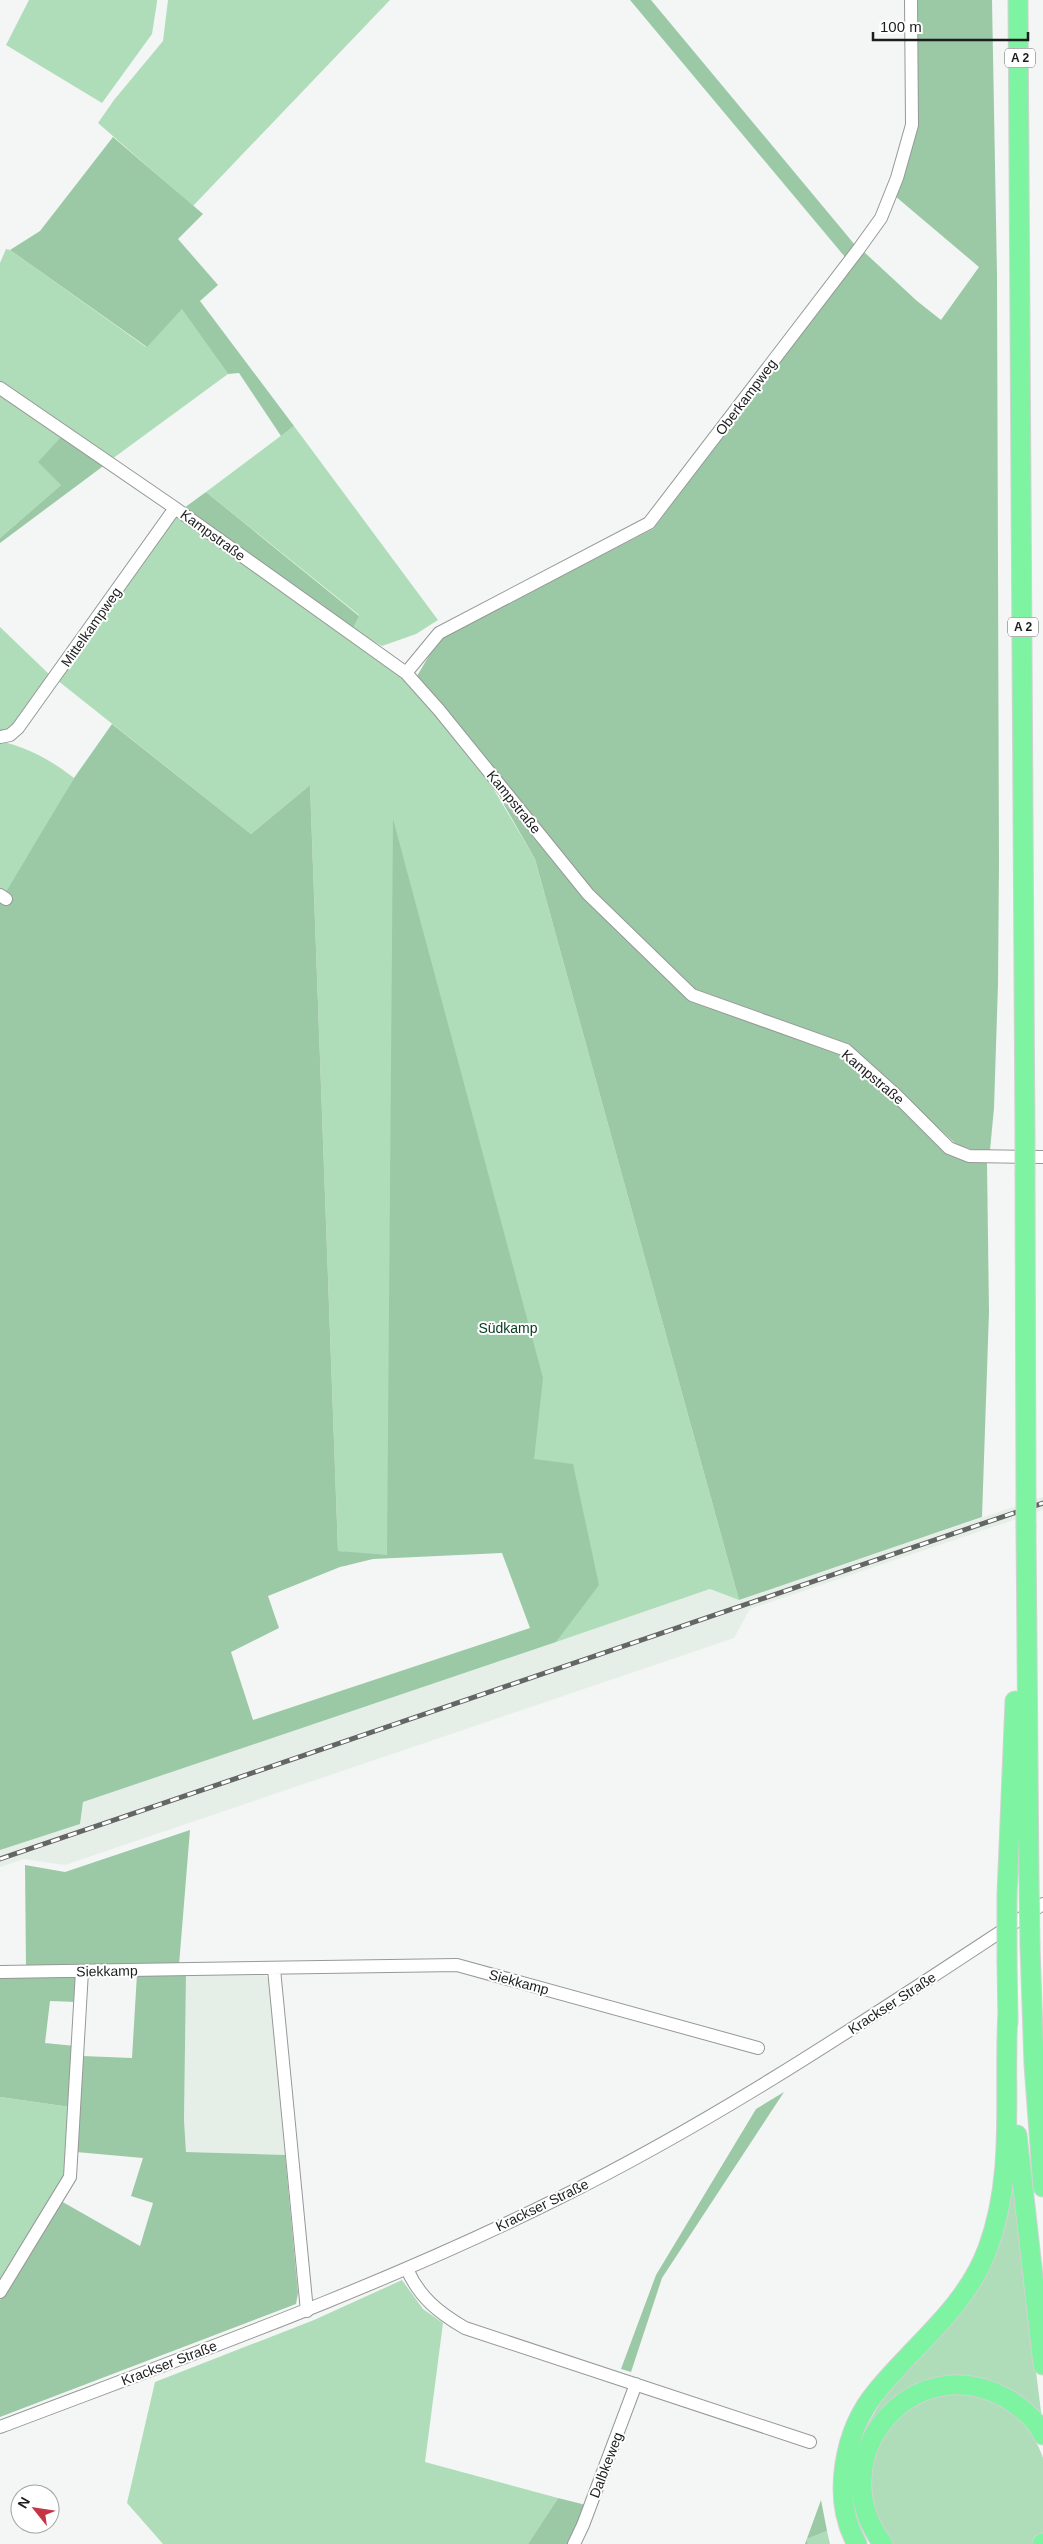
<svg xmlns="http://www.w3.org/2000/svg" width="1043" height="2544" font-family="Arial,sans-serif">
<style>
.built{fill:#e5efe7}
.green{fill:#afddba}
.forest{fill:#9bc9a6;fill-rule:evenodd}
.lines{fill:none;stroke-linecap:round;stroke-linejoin:round}
.minor-casing{stroke:#969997;stroke-width:14}
.highway-casing{stroke:#d2d2d2;stroke-width:21}
.minor{stroke:#fff;stroke-width:12}
.highway{stroke:#7ef3a2;stroke-width:19}
.rail-casing{stroke:#646665;stroke-width:5}
.rail{stroke:#fff;stroke-width:3;stroke-dasharray:9;stroke-linecap:butt}
.highway-bridge-casing{stroke:#d2d2d2;stroke-width:21;stroke-linecap:butt}
.highway-bridge{stroke:#7ef3a2;stroke-width:19}
.labels{text-anchor:middle;dominant-baseline:central;stroke-width:4;stroke-linejoin:round;paint-order:stroke}
.shield{fill:#fff;stroke:#606261;stroke-width:1}
.shield-label{font-size:12px;font-weight:bold;fill:#1c1e1d}
.street-label{font-size:14px;fill:#1c1e1d;stroke:#fff}
.park-label{font-size:14px;fill:#033c1b;stroke:#fff}
</style>
<rect width="100%" height="100%" fill="#f3f6f4"/>
<path class="built" d="M1043 1497V1510L750 1609 734 1638 65 1865 24 1859 0 1867V1850L80 1824 83 1802 711 1589 739 1600Z
M255 1973 263 1974 269 1979 285 2155 186 2152 184 2120 186 1974Z"/>
<path class="green" d="M29 0H157V2L152 34 102 103 6 45Z
M168 0H390L193 206 98 123 114 100 163 41Z
M6 249 10 250 146 347 182 308 228 374 112 459 0 382V263Z
M0 394 62 436 61 485 0 538Z
M294 426 438 620 416 634 382 646 352 630 359 615 206 492Z
M173 511 412 684 491 782 493 788 535 859 739 1600 710 1589 556 1642 560 1636 512 1509 387 1555H379L345 1566V1552L338 1551 310 785 251 834 57 680Z
M0 627 52 677 13 733 0 730Z
M0 741C29 748 51 760 74 778L6 895 0 890Z
M0 2097 70 2107 67 2177 0 2285Z
M1013 2185 1042 2420 1010 2392 899 2399 861 2436 879 2405 908 2368 1000 2238Z
M402 2280 423 2309 443 2323 425 2462 558 2498 528 2544H163L127 2503 155 2382 314 2320Z
M947 2390C961 2393 977 2394 990 2399 1013 2407 1036 2435 1043 2458V2534L1032 2544H893L875 2517 869 2467 875 2448 904 2409Z
M827 2531 830 2544H808L807 2539Z"/>
<path class="forest" d="M630 0H651L855 245 845 257Z
M915 0H992L997 275 999 863 998 984 994 1108 990 1150H973L956 1144 850 1048 695 992 595 895 417 676 439 639 653 529 863 251 917 301 941 320 979 267 895 196 917 126Z
M113 137 203 214 178 239 218 285 200 301 294 426 281 436 239 373 228 374 182 309 147 347 10 250 40 231Z
M62 436 106 464 0 543V538L61 485 38 462Z
M206 492 359 616 352 630 184 508Z
M112 724 251 834 310 785 338 1551 387 1555 393 819 543 1378 534 1459 573 1464 599 1585 556 1642 83 1802 80 1824 0 1850V902L74 778ZM502 1553 530 1628 253 1720 231 1652 279 1628 268 1596 340 1567 373 1559Z
M499 796 585 899 690 1000 843 1055 969 1162 987 1163 989 1312 982 1517 739 1600 535 859Z
M190 1830 179 1965 26 1968 25 1865 65 1872Z
M78 1974 77 2002 50 2001 45 2043 75 2046 70 2107 0 2097V1976Z
M137 1974H186L184 2120 186 2152 285 2155 298 2293 296 2304 0 2417V2300L61 2201 140 2246 153 2203 131 2196 143 2158 76 2152 82 2056 132 2058Z
M784 2092 662 2278 631 2372 621 2369 656 2275 756 2109Z
M558 2498 586 2505 570 2544H528Z
M821 2500 827 2531 807 2539 808 2544H805Z"/>
<g class="lines">
<defs>
<path id="minor" d="M0 388 175 508 406 673 439 710 588 894 692 995 846 1050 896 1095 949 1148 969 1156 1043 1157
M406 673 439 633 649 523 858 250 881 218 897 178 912 125 911 0
M0 737 10 735 18 728 175 508
M0 895 6 899
M274 1969 307 2311
M0 1972 457 1965 758 2048
M407 2269C419 2297 439 2313 465 2328L810 2442
M0 2292 70 2177 82 1971
M0 2427C187 2356 376 2289 555 2200 726 2116 884 2008 1043 1904
M574 2544 583 2525 636 2384"/>
<path id="highway" d="M1018 0 1025 1138
M1025 1175 1026 1497
M1026 1528 1029 1880
M1007 1895 1015 1701
M1030 1945 1034 2064 1043 2187
M1007 1961 1008 2023
M1017 2135 1043 2365
M857 2544C831 2498 844 2430 877 2391 916 2343 966 2308 988 2248 1016 2172 1003 2091 1008 2012
M883 2544C819 2459 911 2346 1006 2398 1021 2407 1036 2419 1043 2435
M1042 2544 1043 2543"/>
</defs>
<use href="#minor" class="minor-casing"/>
<use href="#highway" class="highway-casing"/>
<use href="#minor" class="minor"/>
<use href="#highway" class="highway"/>
<defs>
<path id="rail" d="M0 1859 1043 1503"/>
</defs>
<use href="#rail" class="rail-casing"/>
<use href="#rail" class="rail"/>
<defs>
<path id="highway-bridge" d="M1025 1138V1175
M1026 1497V1528
M1029 1880 1030 1945
M1007 1895V1961"/>
</defs>
<use href="#highway-bridge" class="highway-bridge-casing"/>
<use href="#highway-bridge" class="highway-bridge"/>
</g>
<g class="labels">
<g class="shield">
<rect x="1005" y="48.5" width="30" height="19" rx="4"/>
<rect x="1008" y="617.5" width="30" height="19" rx="4"/>
</g>
<g class="shield-label">
<text x="1020" y="58">A 2</text>
<text x="1023" y="627">A 2</text>
</g>
<g class="street-label">
<text transform="translate(746 397) rotate(-53)">Oberkampweg</text>
<text transform="translate(213 535) rotate(36)">Kampstraße</text>
<text transform="translate(91 627) rotate(-55)">Mittelkampweg</text>
<text transform="translate(514 802) rotate(51)">Kampstraße</text>
<text transform="translate(873 1077) rotate(40)">Kampstraße</text>
<text transform="translate(107 1971) rotate(-1)">Siekkamp</text>
<text transform="translate(519 1982) rotate(15)">Siekkamp</text>
<text transform="translate(892 2003) rotate(-33)">Krackser Straße</text>
<text transform="translate(542 2205) rotate(-26)">Krackser Straße</text>
<text transform="translate(169 2363) rotate(-21)">Krackser Straße</text>
<text transform="translate(606 2465) rotate(-69)">Dalbkeweg</text>
</g>
<g class="park-label">
<text x="508" y="1328">Südkamp</text>
</g>
</g>
<g transform="translate(35 2509) rotate(300)"><circle r="24" fill="#ffffff" stroke="#a4a5a5"/>
<path d="M0-4L9 19L0 12L-9 19Z" fill="#c53545"/>
<text y="-8" font-size="14" font-weight="bold" text-anchor="middle" fill="#1c1e1d">N</text>
</g>
<path d="M873 32v8h155v-8" fill="none" stroke="#1c1e1d" stroke-width="2.5"/>
<text x="880" y="32" font-size="15" fill="#1c1e1d" stroke="#ffffff" stroke-width="4" paint-order="stroke">100 m</text>
</svg>
